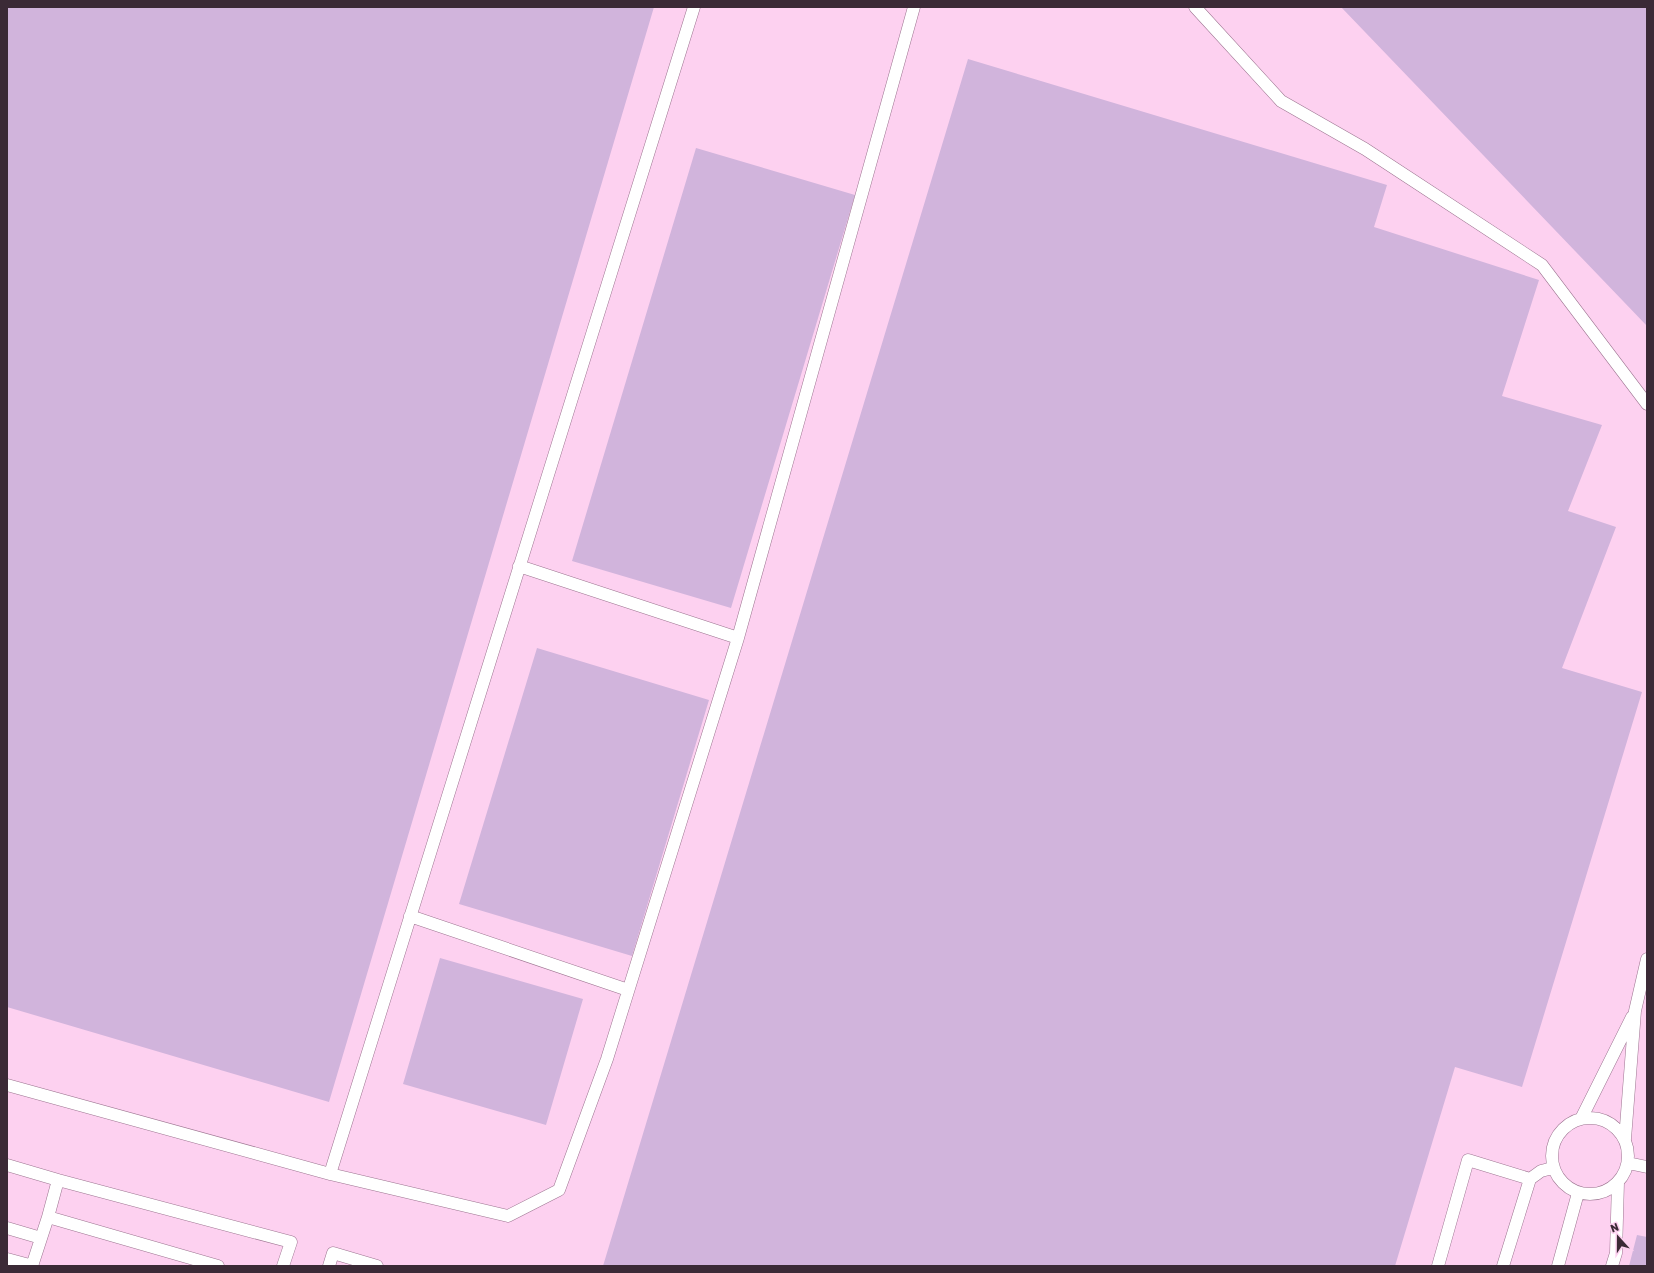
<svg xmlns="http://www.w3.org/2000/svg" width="1654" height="1273" font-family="Rubik,sans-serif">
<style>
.building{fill:#d1b4dc}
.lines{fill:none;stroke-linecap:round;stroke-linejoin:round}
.service-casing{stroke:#9d7591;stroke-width:13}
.service{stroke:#fff;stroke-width:12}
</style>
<rect width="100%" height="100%" fill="#fdd1f0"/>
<path class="building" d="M7 7H654L329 1102 7 1007Z
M1341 7H1647V326Z
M968 59 1387 185 1374 227 1539 280 1502 396 1602 425 1568 511 1616 527 1562 668 1642 692 1522 1087 1455 1067 1395 1266H603Z
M696 148 855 195 731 608 572 561Z
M537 648 709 700 632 956 459 904Z
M440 958 583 999 546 1125 403 1084Z
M1637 1235 1647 1237V1266H1629Z"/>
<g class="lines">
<defs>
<path id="service" d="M1195 7 1281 101 1365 149 1542 265 1647 404
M519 566 738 638
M410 916 628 990
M7 1085 330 1174 508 1216 559 1190 607 1059 738 638 914 7
M1552 1156a38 38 0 1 1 76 0a38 38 0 1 1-76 0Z
M1581 1119 1632 1017
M1625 1139 1635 1011 1647 959
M1628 1163 1647 1167
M7 1165 58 1180
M330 1174 694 7
M7 1228 41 1238
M7 1259 33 1266
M32 1266 48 1217
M218 1266 48 1217 58 1180 291 1242 283 1266
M329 1266 333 1253 377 1266
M1438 1266 1468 1160 1530 1179
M1503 1266 1530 1179 1541 1171 1553 1168
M1558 1266 1578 1193
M1612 1266 1616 1253 1618 1182"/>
</defs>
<use href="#service" class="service-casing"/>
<use href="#service" class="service"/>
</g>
<rect width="1654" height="1273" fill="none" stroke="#3b2a36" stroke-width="16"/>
<g transform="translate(1618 1237) rotate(339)" stroke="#fdd1f0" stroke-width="3" paint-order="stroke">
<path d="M0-3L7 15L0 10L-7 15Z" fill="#3b2a36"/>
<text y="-6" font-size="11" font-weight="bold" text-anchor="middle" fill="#3b2a36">N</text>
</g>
</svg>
